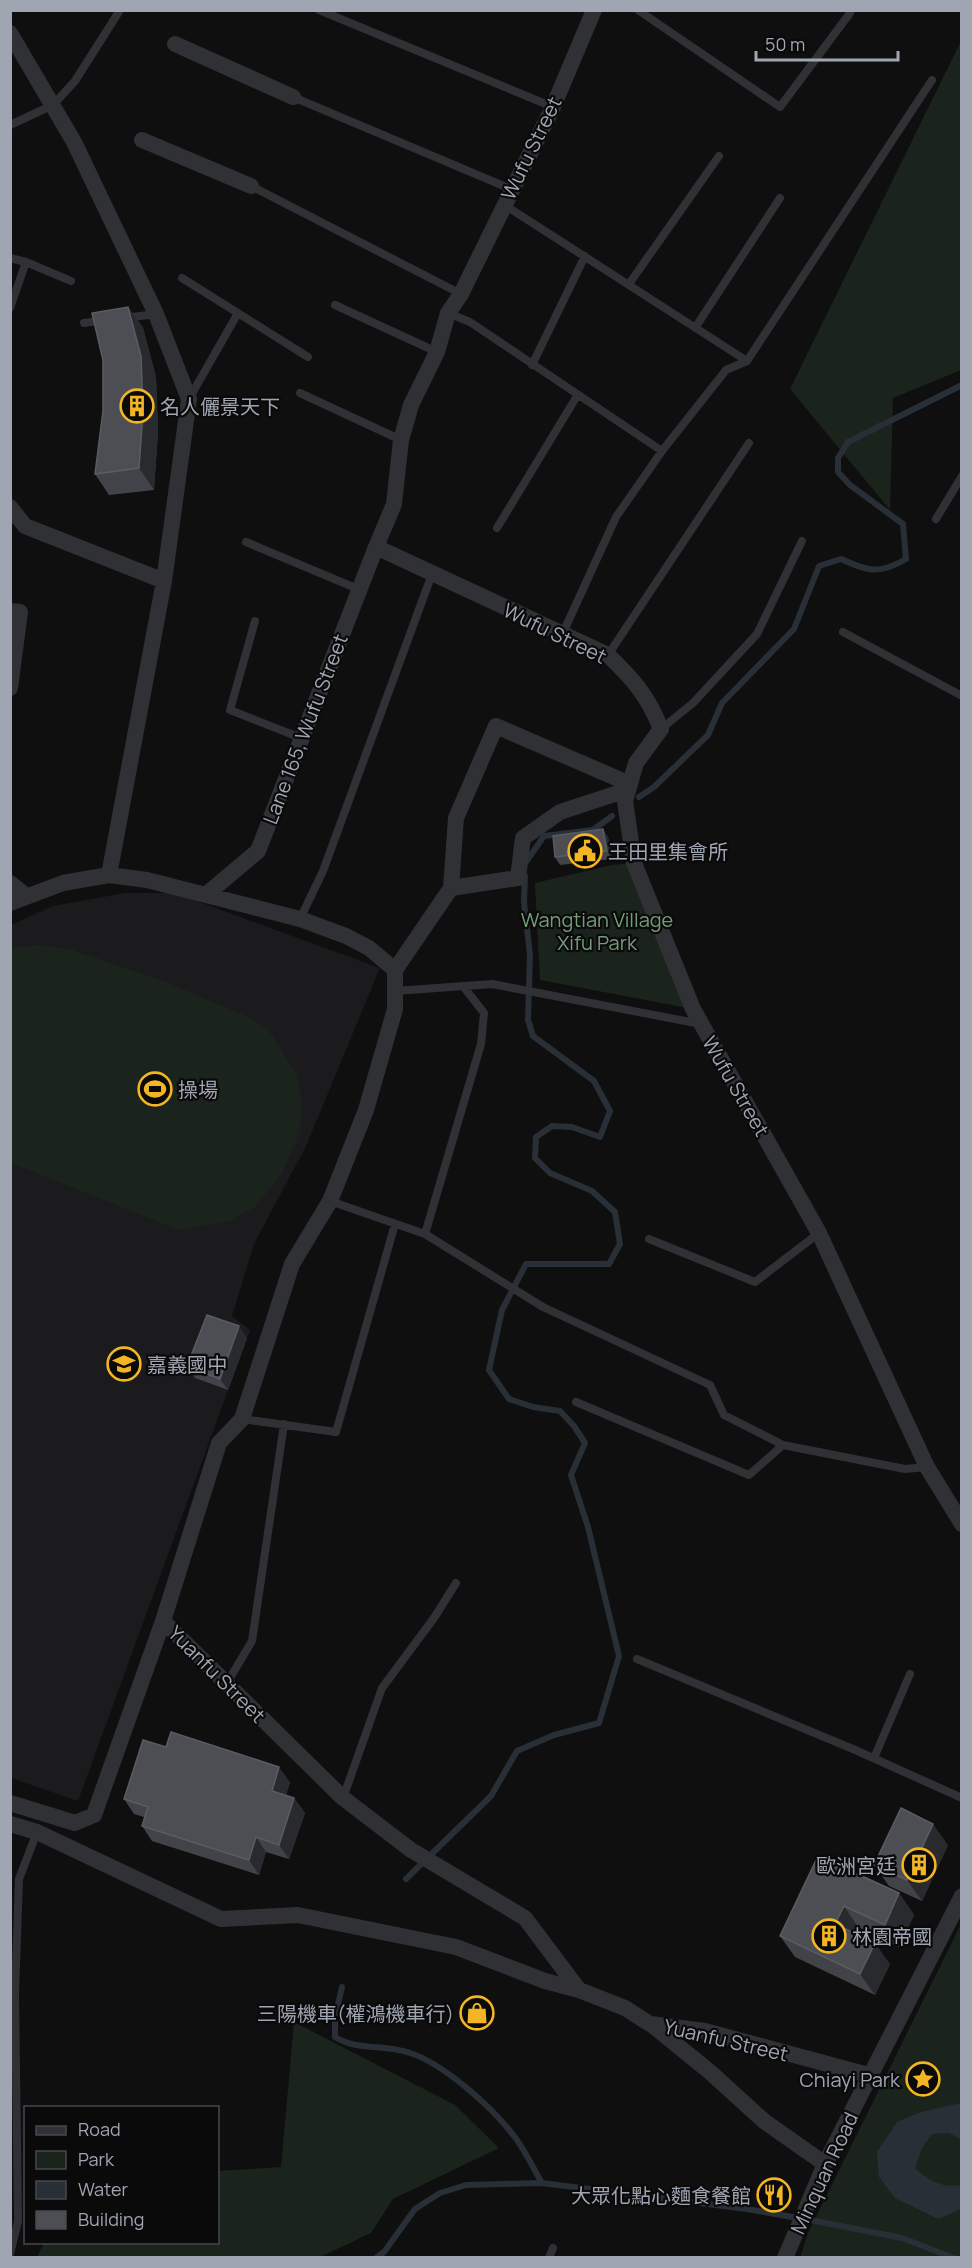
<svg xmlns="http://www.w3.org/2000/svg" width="972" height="2268" font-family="Manrope,'Noto Sans TC',sans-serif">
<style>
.built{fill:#1b1b1d}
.green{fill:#1b231d}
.water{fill:#282f36}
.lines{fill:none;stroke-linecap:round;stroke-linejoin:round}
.stream{stroke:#282f36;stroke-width:6}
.lane{stroke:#303135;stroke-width:8}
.street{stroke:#303135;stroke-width:16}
.wall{fill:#424349}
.shaded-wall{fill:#292a2d}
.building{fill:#4c4e54;stroke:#595c63;stroke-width:1.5}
.labels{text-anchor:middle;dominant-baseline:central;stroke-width:4.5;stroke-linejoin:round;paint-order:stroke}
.street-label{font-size:20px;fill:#a0a5b2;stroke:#0a0a0b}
.poi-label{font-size:20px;fill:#a0a5b2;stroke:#0a0a0b;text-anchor:start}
.park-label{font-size:20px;fill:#769d7a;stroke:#0a0a0b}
</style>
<rect width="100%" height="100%" fill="#0f0f10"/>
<path class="built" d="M125 893H175L380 968 306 1146 254 1244 232 1316 250 1330 78 1801 11 1778V925L53 906Z"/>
<path class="green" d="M961 41V370L893 398 890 510 790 389Z
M634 863 693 1009 540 980 535 883 612 865Z
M38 945 70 949 166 982 246 1016 268 1029 297 1075 302 1103 300 1132 281 1175 256 1206 229 1222 179 1230 11 1163V948Z
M961 1924V2257L800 2258 808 2233Z
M294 2022 455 2105 499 2148 393 2199 371 2233 320 2257H37L44 2243 218 2242V2171L281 2167Z"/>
<path class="water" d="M961 2103V2139L949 2133 932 2134 922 2148 915 2168C929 2181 942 2188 961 2185V2209L938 2219 895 2198 879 2177 877 2152 897 2122 921 2112Z"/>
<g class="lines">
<path class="stream" d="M639 797 654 787 708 735 722 703 794 629 819 566 841 559C868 571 879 575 906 559L903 524 850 485 838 472V458L848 442 962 385
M526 862 544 836 593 830 612 816
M406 1879 491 1796 517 1751 554 1735 599 1723 619 1656 588 1527 571 1475 585 1443 574 1426 560 1411 533 1407 509 1399 489 1370 502 1310 526 1264H609L620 1244 615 1212 592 1191 550 1173 535 1158 536 1137 552 1126 572 1127 600 1137 610 1111 594 1081 533 1036 528 1020 530 955 524 902 525 876
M342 1987 335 2017V2037C357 2051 385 2044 410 2053 444 2064 492 2107 514 2136 525 2150 533 2168 542 2183
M376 2258 384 2252 415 2209 440 2193 466 2185 542 2183 747 2209 815 2221 902 2238 954 2258"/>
<path class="lane" d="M319 10 553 107
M638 10 780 107 850 13
M293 97 511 189
M10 125 53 105 75 81 120 10
M251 186 461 294
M503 204 747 361
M10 258 26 262 10 308
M26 262 71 281
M182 278 308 357
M629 284 719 156
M335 305 437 352
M448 313 470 322 662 451
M124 318 156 314
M84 323 105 320
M695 328 780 198
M532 365 585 256
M300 393 401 440
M189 399 238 313
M936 519 962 476
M497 528 577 396
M246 542 358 589
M255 621 230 710 301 738
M843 632 962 696
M562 635 616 517 662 451 726 370 747 361 932 80
M608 655 749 443
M661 729 693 703 757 634 802 541
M300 919 323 871 432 574
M395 991 492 984 701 1024
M330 1201 425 1234 543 1307 710 1385 724 1415 783 1445
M425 1234 481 1044 484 1013 463 986
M649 1239 755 1282 819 1233
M576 1402 749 1475 783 1445 905 1469 927 1467
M242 1419 336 1432 395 1224
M637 1659 853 1749 962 1798
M227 1683 252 1641 284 1424
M874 1758 910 1674
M343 1798 382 1688 434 1618 456 1583
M10 2254 18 2221 15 1993 19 1879 37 1832
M549 2258 553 2248"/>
<path class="street" d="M594 10 553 107 461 294 448 313 437 352 411 405 401 440 394 504 376 547 608 655C633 679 648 696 661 729L636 763 625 801 634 863 693 1009 819 1233 927 1467 962 1524
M10 33 74 142 156 314 189 399 164 581 109 875 147 880 300 919 346 936 369 948 395 970V1009L366 1110 330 1201 292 1264 242 1419 219 1443 163 1621
M175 44 293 97
M142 140 251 186
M10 507 25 526 164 581
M10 611 20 612 10 688
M10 883 25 895
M451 888 456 818 496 726 630 784
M208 893 258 851 376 547
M10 903 63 883 109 875
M395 970 451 888 518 878 523 838 560 812 627 790
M10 1803 75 1823 94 1815 163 1621 343 1798 411 1850 525 1918 579 1990
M10 1824 37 1832 221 1919 298 1915 456 1947 545 1981 579 1990 625 2008 650 2024 705 2031 872 2076
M651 2024 710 2072 764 2121 825 2164
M785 2258 825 2164 962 1896"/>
</g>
<path class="wall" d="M128 307 143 328 156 377 158 432 154 490 109 495 95 474Z
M608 837 612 859 560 865 555 857Z
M247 1338 228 1390 195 1378 187 1366Z
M166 1747 290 1782 286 1795 294 1798 305 1813 289 1859 266 1852 259 1875 152 1841 142 1826 144 1817 134 1814 124 1799Z
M948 1845 922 1901 889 1886 874 1865Z
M818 1856 899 1893 914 1915 899 1947 858 1927 855 1934 890 1964 875 1995 795 1957 780 1936Z"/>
<path class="shaded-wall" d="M128 307 143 328 156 377 158 432 154 490 139 468Z
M603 829 608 837 612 859 607 851Z
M239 1326 247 1338 228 1390 220 1379Z
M279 1767 290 1782 282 1806 272 1791Z
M294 1798 305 1813 289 1859 279 1845Z
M933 1824 948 1845 922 1901 907 1880Z
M256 1837 266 1852 259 1875 249 1860Z
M899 1893 914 1915 899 1947 885 1925Z
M844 1906 858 1927 850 1946 835 1924Z
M875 1943 890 1964 875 1995 860 1974Z"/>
<path class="building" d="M128 307 141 356 143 411 139 468 95 474 103 411V360L92 313Z
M603 829 607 851 555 857 553 836Z
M207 1315 239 1326 220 1379 187 1366Z
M171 1732 279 1767 272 1791 294 1798 279 1845 256 1837 249 1860 142 1826 148 1807 124 1799 143 1740 166 1747Z
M901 1808 933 1824 907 1880 874 1865Z
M818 1856 899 1893 885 1925 844 1906 835 1924 875 1943 860 1974 780 1936Z"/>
<defs>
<symbol id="building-ring" viewBox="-11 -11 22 22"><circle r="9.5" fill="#0a0a0b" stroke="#f4b524" stroke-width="1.5"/><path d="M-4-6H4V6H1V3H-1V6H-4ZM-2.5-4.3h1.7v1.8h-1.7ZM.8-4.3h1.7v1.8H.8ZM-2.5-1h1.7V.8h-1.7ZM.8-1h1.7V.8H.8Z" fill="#f4b524"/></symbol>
<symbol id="civic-ring" viewBox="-11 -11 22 22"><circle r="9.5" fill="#0a0a0b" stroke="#f4b524" stroke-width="1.5"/><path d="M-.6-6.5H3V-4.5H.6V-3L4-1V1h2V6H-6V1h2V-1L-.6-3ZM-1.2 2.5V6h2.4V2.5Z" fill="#f4b524"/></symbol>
<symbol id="stadium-ring" viewBox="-11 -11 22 22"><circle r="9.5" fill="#0a0a0b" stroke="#f4b524" stroke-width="1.5"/><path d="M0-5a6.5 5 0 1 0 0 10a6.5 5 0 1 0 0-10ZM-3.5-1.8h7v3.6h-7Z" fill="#f4b524"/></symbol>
<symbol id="school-ring" viewBox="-11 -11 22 22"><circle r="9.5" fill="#0a0a0b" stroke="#f4b524" stroke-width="1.5"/><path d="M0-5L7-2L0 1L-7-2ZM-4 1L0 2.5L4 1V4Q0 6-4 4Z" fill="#f4b524"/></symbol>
<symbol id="shop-ring" viewBox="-11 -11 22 22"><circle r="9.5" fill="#0a0a0b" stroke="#f4b524" stroke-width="1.5"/><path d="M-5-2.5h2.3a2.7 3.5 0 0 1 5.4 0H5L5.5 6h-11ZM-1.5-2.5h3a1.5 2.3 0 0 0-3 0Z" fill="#f4b524"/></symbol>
<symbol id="sight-ring" viewBox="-11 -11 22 22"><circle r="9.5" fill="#0a0a0b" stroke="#f4b524" stroke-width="1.5"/><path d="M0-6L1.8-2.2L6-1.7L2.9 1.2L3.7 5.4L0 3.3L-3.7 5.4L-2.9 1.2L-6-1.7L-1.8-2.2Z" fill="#f4b524"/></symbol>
<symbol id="restaurant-ring" viewBox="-11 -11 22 22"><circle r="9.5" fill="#0a0a0b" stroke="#f4b524" stroke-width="1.5"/><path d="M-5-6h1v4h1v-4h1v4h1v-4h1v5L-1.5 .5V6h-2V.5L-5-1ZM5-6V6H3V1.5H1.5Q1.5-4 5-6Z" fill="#f4b524"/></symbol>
</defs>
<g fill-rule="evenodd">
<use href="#building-ring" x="118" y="387" width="38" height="38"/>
<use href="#civic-ring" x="566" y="832" width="38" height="38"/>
<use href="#stadium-ring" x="136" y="1070" width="38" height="38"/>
<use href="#school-ring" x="105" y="1345" width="38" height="38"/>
<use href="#building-ring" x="900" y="1846" width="38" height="38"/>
<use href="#building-ring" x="810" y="1917" width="38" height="38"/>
<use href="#shop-ring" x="458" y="1994" width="38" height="38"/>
<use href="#sight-ring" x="904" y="2060" width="38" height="38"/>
<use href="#restaurant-ring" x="755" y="2176" width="38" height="38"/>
</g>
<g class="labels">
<g class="street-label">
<text transform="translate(531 148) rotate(-64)">Wufu Street</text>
<text transform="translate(555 633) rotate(26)">Wufu Street</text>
<text transform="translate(305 729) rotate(-69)">Lane 165, Wufu Street</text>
<text transform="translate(736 1086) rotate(60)">Wufu Street</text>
<text transform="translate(217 1674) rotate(45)">Yuanfu Street</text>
<text transform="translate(726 2040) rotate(13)">Yuanfu Street</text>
<text transform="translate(824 2173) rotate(-65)">Minquan Road</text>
</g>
<g class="poi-label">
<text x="160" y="406">名人儷景天下</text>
<text x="608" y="851">王田里集會所</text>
<text x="178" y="1089">操場</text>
<text x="147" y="1364">嘉義國中</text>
<text x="896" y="1865" text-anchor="end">歐洲宮廷</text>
<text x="852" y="1936">林園帝國</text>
<text x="454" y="2013" text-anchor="end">三陽機車(權鴻機車行)</text>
<text x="900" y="2079" text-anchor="end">Chiayi Park</text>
<text x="751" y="2195" text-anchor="end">大眾化點心麵食餐館</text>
</g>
<g class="park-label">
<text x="597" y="919">Wangtian Village<tspan x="597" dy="23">Xifu Park</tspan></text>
</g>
</g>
<rect width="972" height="2268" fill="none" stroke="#a0a5b2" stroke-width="24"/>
<rect x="24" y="2106" width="195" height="138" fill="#0a0a0b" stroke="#46484e" stroke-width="1.5"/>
<rect x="36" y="2126" width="30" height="9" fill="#303135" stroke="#46484e" stroke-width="1.5"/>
<text x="78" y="2136" font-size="18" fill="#a0a5b2">Road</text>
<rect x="36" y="2151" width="30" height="18" fill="#1b231d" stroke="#46484e" stroke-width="1.5"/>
<text x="78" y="2166" font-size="18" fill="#a0a5b2">Park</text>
<rect x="36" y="2181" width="30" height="18" fill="#282f36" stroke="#46484e" stroke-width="1.5"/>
<text x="78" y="2196" font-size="18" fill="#a0a5b2">Water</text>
<rect x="36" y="2211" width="30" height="18" fill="#4c4e54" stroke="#46484e" stroke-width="1.5"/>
<text x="78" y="2226" font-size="18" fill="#a0a5b2">Building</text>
<path d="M756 51v9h142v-9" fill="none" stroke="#a0a5b2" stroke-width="3"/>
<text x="765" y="51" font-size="18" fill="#a0a5b2" stroke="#0a0a0b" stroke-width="4.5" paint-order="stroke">50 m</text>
</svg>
